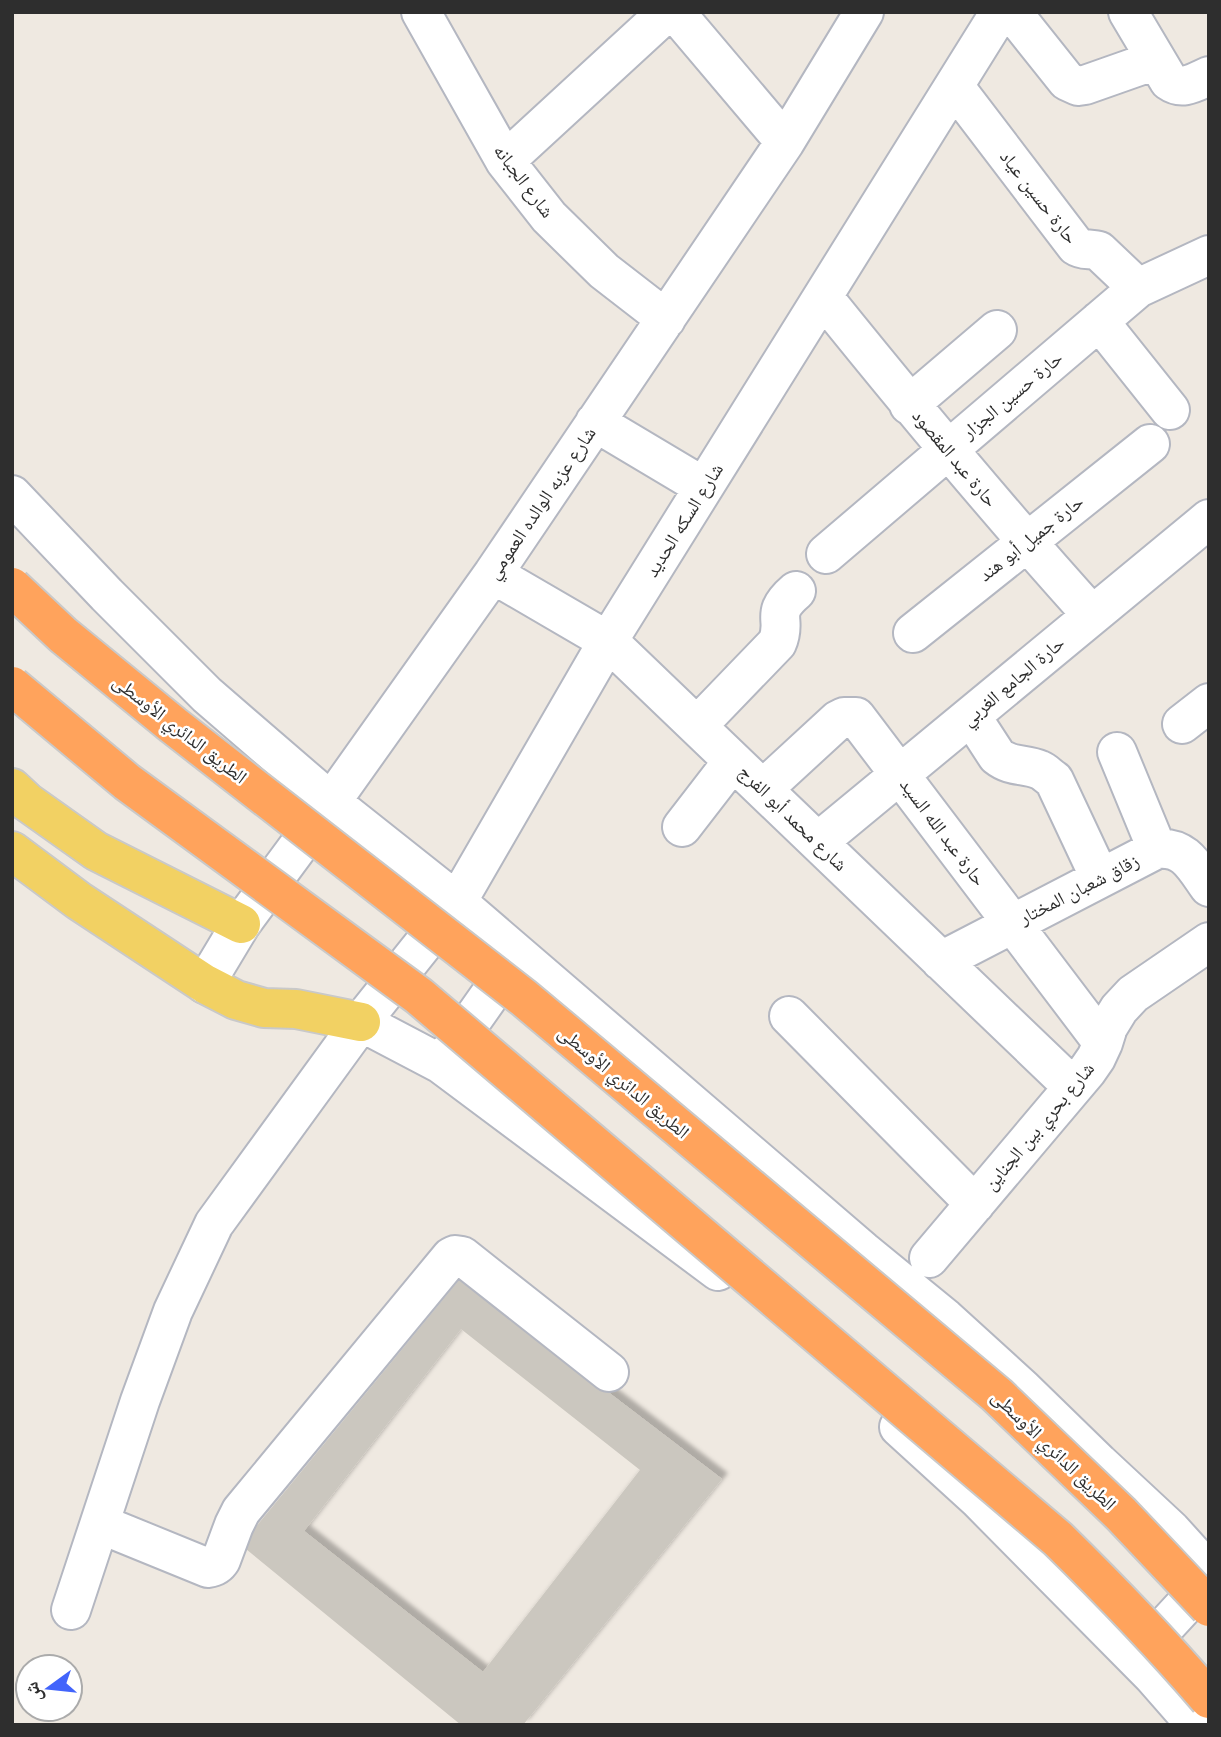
<svg xmlns="http://www.w3.org/2000/svg" width="1221" height="1737" font-family="Roboto,'Noto Naskh Arabic',sans-serif">
<style>
.building{fill:#cbc7bf;fill-rule:evenodd;filter:url(#shadow)}
.lines{fill:none;stroke-linecap:round;stroke-linejoin:round}
.minor-casing{stroke:#b4b7c1;stroke-width:42}
.major-casing{stroke:#c9c9c9;stroke-width:42}
.minor{stroke:#fff;stroke-width:38}
.major{stroke:#f2d163;stroke-width:38}
.highway-bridge-casing{stroke:#c9c9c9;stroke-width:42;stroke-linecap:butt}
.highway-bridge{stroke:#ffa35c;stroke-width:38}
.labels{text-anchor:middle;dominant-baseline:central;stroke-width:5;stroke-linejoin:round;paint-order:stroke}
.street-label{font-size:19px;fill:#2e2e2e;stroke:#fff}
</style>
<defs>
<filter id="shadow"><feDropShadow dx="6" dy="-6" stdDeviation="2" flood-color="#0004"/></filter>
</defs>
<rect width="100%" height="100%" fill="#efe9e1"/>
<path class="building" d="M460 1279 722 1479 523 1725H461L241 1545ZM461 1329 640 1470 483 1672 304 1531Z"/>
<g class="lines">
<defs>
<path id="minor" d="M421 12 505 161 549 217 604 271 666 319
M675 12 785 142
M1012 12 1067 81 1078 86 1085 85 1156 60
M1128 12 1169 81C1183 91 1195 82 1209 76
M954 86 1076 246C1083 251 1091 248 1099 251L1138 288
M505 161 667 12
M823 297C910 405 999 512 1092 615
M1099 321 1170 410
M909 405 997 330
M595 422 704 487
M12 495 107 595 207 695 331 802 457 902 863 1251 945 1318 1023 1389 1099 1463 1171 1530 1209 1572
M826 554 1138 288 1209 255
M493 574 608 641 1073 1087
M913 633 1150 444
M971 716 997 756C1012 768 1025 763 1040 770 1045 772 1049 777 1054 780L1100 878
M1182 724 1209 703
M697 726 777 643C788 619 768 615 796 591
M1117 752 1157 849
M763 789 838 720 844 717H856L1103 1043
M682 827 733 761
M818 842 1209 519
M941 961 1157 849C1185 846 1194 866 1209 887
M205 984 241 924 331 802 493 574 785 142 864 12
M789 1016 975 1204
M361 1022 441 1064 718 1271
M444 1060 518 955
M929 1258 1087 1071 1096 1058 1103 1043 1108 1027 1119 1009 1133 994 1209 942
M899 1427 978 1499 1153 1676 1196 1725
M100 1524 208 1568C215 1567 218 1565 221 1560L234 1525 241 1511 451 1257 455 1255 462 1256 609 1372
M71 1610 140 1401 173 1311 214 1224 361 1022 457 902 608 641 1000 12
M1136 1658 1209 1579"/>
<path id="major" d="M12 788 27 802 96 851 241 924
M12 851 79 901 205 984 236 1000 264 1008 296 1009 361 1022"/>
</defs>
<use href="#minor" class="minor-casing"/>
<use href="#major" class="major-casing"/>
<use href="#minor" class="minor"/>
<use href="#major" class="major"/>
<defs>
<path id="highway-bridge" d="M12 587 63 635 173 725 524 998 997 1395 1121 1514 1209 1607
M12 686 127 782 419 996 1058 1539C1110 1590 1161 1643 1209 1699"/>
</defs>
<use href="#highway-bridge" class="highway-bridge-casing"/>
<use href="#highway-bridge" class="highway-bridge"/>
</g>
<g class="labels">
<g class="street-label">
<text transform="translate(524 181) rotate(53)">شارع الجبانه</text>
<text transform="translate(1039 197) rotate(52)">حارة حسين عياد</text>
<text transform="translate(1012 395) rotate(-40)">حارة حسين الجزار</text>
<text transform="translate(955 458) rotate(50)">حارة عبد المقصود</text>
<text transform="translate(541 503) rotate(-56)">شارع عزبه الوالده العمومي</text>
<text transform="translate(684 520) rotate(-58)">شارع السكه الحديد</text>
<text transform="translate(1031 538) rotate(-38)">حارة جميل أبو هند</text>
<text transform="translate(1013 681) rotate(-40)">حارة الجامع الغربي</text>
<text transform="translate(180 729) rotate(38)">الطريق الدائري الأوسطى</text>
<text transform="translate(793 818) rotate(44)">شارع محمد أبو الفرج</text>
<text transform="translate(943 832) rotate(53)">حارة عبد الله السيد</text>
<text transform="translate(1079 889) rotate(-27)">زقاق شعبان المختار</text>
<text transform="translate(624 1082) rotate(40)">الطريق الدائري الأوسطى</text>
<text transform="translate(1039 1126) rotate(-50)">شارع بحري بين الجناين</text>
<text transform="translate(1054 1450) rotate(44)">الطريق الدائري الأوسطى</text>
</g>
</g>
<rect width="1221" height="1737" fill="none" stroke="#2e2e2e" stroke-width="28"/>
<g transform="translate(49 1688) rotate(255)"><circle r="33" fill="#ffffff" stroke="#ababab" stroke-width="2"/>
<path d="M0-5L12 26L0 18L-12 26Z" fill="#4264fb"/>
<text y="-10" font-size="19" font-weight="bold" text-anchor="middle" fill="#2e2e2e">ش</text>
</g>
</svg>
